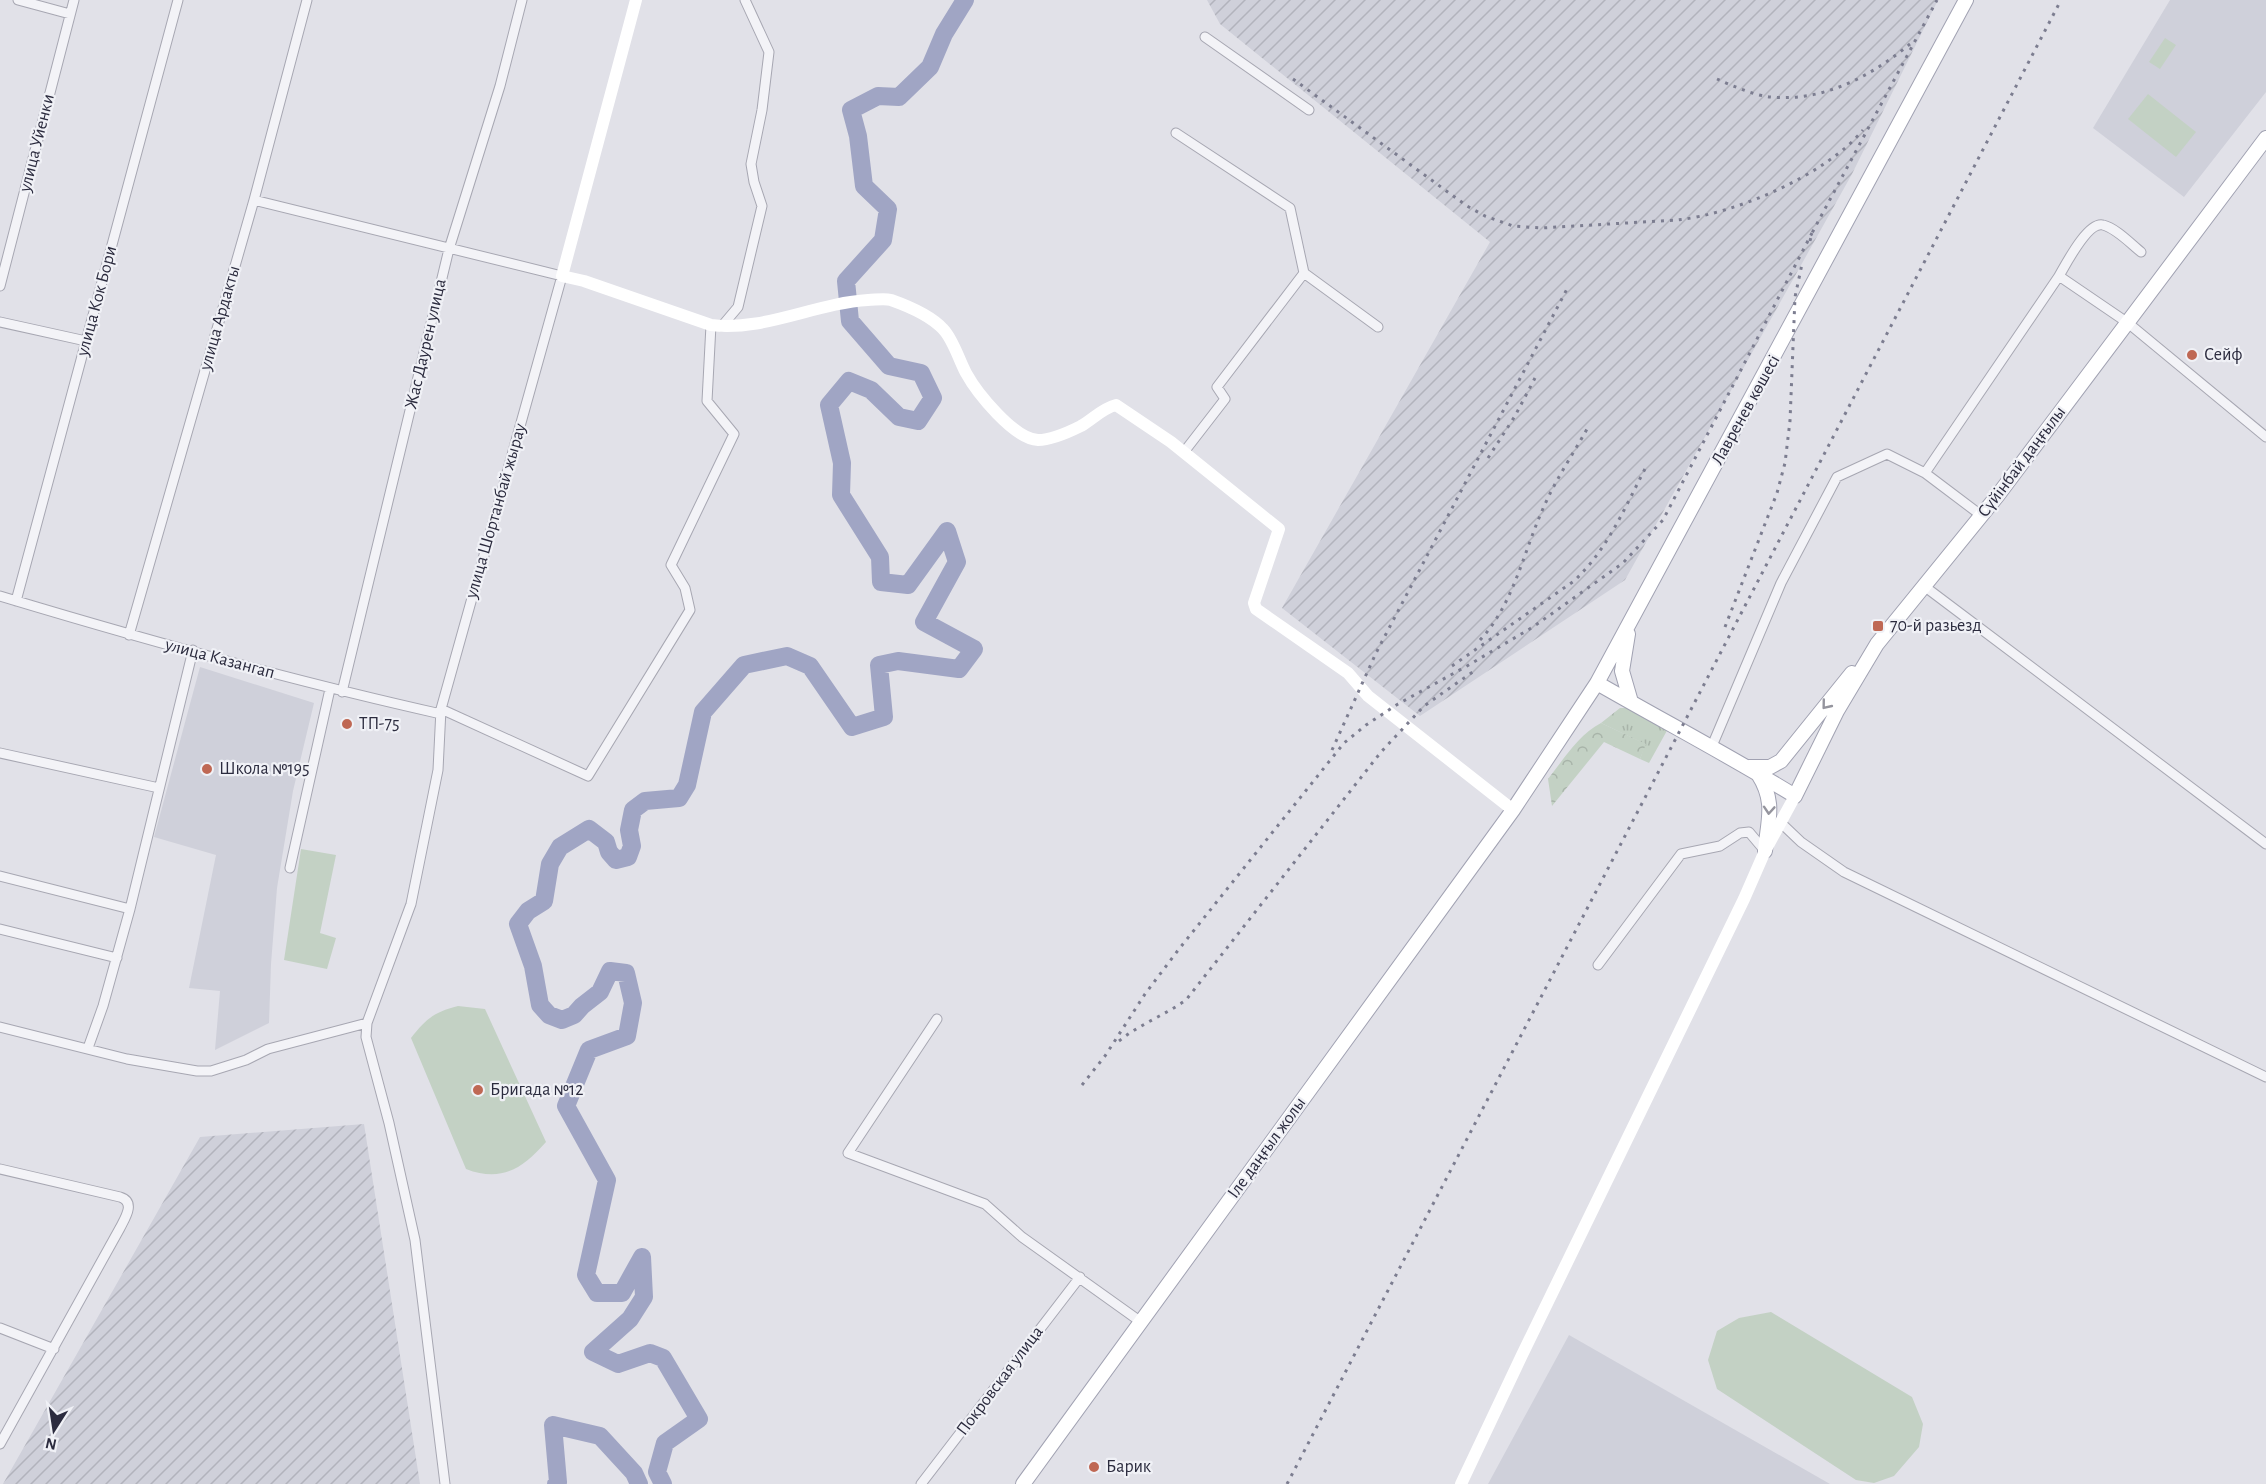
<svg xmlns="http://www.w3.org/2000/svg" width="2266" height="1484" font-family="'Alegreya Sans',sans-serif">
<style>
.built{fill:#cfd0da}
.industrial{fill:url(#industrial-furrows)}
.grass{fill:url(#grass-tufts)}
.forest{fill:url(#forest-crowns)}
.pitch{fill:#c3d1c4}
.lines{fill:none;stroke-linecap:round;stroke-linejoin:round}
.river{stroke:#a0a5c4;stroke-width:18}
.street-casing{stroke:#a7a7b2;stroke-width:11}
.primary-casing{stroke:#a1a2b2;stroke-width:16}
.street{stroke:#f3f3f7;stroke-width:9}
.secondary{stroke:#fff;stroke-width:12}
.primary{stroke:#fff;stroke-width:14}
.rail{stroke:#7c7d90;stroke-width:3;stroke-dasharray:3 6;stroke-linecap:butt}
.oneway{stroke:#95959e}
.poi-dot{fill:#bf6854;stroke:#f0f1f6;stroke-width:2}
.labels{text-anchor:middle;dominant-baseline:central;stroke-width:4.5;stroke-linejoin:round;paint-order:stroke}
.street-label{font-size:18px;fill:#2b2b3e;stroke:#f0f1f6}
.poi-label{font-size:18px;fill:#2b2b3e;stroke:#f0f1f6;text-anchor:start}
</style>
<defs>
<pattern id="industrial-furrows" width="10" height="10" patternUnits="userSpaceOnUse" patternTransform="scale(1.5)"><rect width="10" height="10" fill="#cfd0da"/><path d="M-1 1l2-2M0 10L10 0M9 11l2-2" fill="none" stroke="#b2b3bc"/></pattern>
<pattern id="grass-tufts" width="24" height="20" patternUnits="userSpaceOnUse" patternTransform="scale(1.5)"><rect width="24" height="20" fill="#c3d1c4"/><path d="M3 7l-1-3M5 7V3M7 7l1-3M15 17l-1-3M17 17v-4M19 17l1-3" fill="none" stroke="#a8b4a9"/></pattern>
<pattern id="forest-crowns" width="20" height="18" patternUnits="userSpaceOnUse" patternTransform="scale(1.5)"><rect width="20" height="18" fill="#c3d1c4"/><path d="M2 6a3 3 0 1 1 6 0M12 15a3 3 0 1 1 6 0" fill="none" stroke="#a8b4a9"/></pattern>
</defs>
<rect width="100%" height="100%" fill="#e1e1e8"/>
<path class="built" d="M2170 0H2266V92L2184 197 2093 128Z
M200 667 314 703 293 791 277 888 271 964 269 1023 215 1050 220 991 189 988 216 855 154 837Z
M1569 1335 1830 1484H1488Z"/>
<path class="industrial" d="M1207 0H1938L1852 174 1625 580 1420 716 1282 608 1490 242 1220 24Z
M364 1124 420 1484H3L200 1137Z"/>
<path class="grass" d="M1620 708H1630L1669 727 1649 763 1640 759 1645 744 1601 723Z"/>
<path class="forest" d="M1601 723 1646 744 1640 759 1604 742 1552 806 1548 779C1564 759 1578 735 1601 723Z"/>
<path class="pitch" d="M2165 38 2176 45 2160 69 2149 62Z
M2148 94 2196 132 2176 157 2128 119Z
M301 849 336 855 320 933 336 938 327 969 284 960Z
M458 1006 485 1009 546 1142C523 1168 502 1183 466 1169L411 1038C426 1019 434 1012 458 1006Z
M1771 1312 1912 1397 1923 1424 1919 1447 1894 1476 1874 1483 1856 1480 1717 1389 1708 1360 1717 1331 1739 1318Z"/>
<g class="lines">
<path class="river" d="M556 1484 558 1482 553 1425 600 1436 634 1473 639 1484
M663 1484 657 1472 665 1443 699 1419 663 1358 650 1353 618 1364 593 1352 630 1319 644 1297 642 1257 622 1293H597L586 1275 607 1180 566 1106 589 1050 627 1036 633 1003 626 973 610 971 600 992 582 1006 574 1015 562 1020 549 1015 540 1005 533 966 518 924 528 911 544 901 550 864 560 847 589 829 606 842 609 852 616 860 628 857 632 846 629 830 633 810 645 801 679 798 687 785 703 712 744 665 787 656 810 666 852 727 884 717 879 665 898 661 959 669 974 649 924 622 957 562 947 531 908 585 881 582 880 557 841 495 842 463 829 405 849 381 871 390 899 417 918 421 933 398 921 373 889 366 850 321 846 281 883 240 888 209 864 186 858 136 851 110 878 96 899 97 930 67 944 34 965 0"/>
<defs>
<path id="street" d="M18 0 70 14
M1205 37 1309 110
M1176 133 1290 208 1304 273 1378 327
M254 200 562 276 441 709 438 770 411 904 367 1023 366 1037 389 1123 415 1240 445 1484
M2059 276C2066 264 2088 221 2103 225 2116 228 2131 244 2141 252
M0 286 74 0
M0 322 86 341
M722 326 738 307 762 206 754 182 751 164 762 110 769 52 745 0
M1184 452 1225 399 1217 387 1304 273
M1982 516 1925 473 2059 276 2128 323 2266 437
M1924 586 2266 844
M0 596C146 640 293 681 441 714
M16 601 178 0
M129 635 254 200 307 0
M342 692 449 249 500 86 522 0
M441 709 588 776 690 610 685 588 671 565 734 434 707 401 711 325
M1712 746 1781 583 1837 477 1887 454 1925 473
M0 753 159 788
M1780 822 1801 842 1844 872 2266 1077
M290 868 330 689
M0 876 130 909 193 650
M0 929 117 958
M1598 965 1681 854 1720 846 1740 833 1749 832 1765 851
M937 1019 848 1153 985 1204 1022 1237 1141 1322
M0 1027 127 1059 197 1071H211L246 1060 268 1049 367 1023
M88 1048 103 1006 130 909
M0 1169 120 1197C136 1202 125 1218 120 1228L0 1444
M0 1328 54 1349
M921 1484 1080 1277"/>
<path id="primary" d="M1628 634 1622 671 1631 702
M1597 683C1663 721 1730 756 1795 796L1837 711 1877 644 1998 495 2266 138
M1749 767H1770L1781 761 1852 673
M1758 774C1776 802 1768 820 1765 851
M1023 1484 1513 810 1597 683 1966 0"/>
</defs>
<use href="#street" class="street-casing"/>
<use href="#primary" class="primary-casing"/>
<use href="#street" class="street"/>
<path class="secondary" d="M636 0 562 276 584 281 711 325C762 332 816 303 868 300 875 300 884 298 891 300 908 306 930 315 943 329 953 339 959 360 966 373 977 393 1014 439 1038 440 1051 440 1069 432 1081 426 1093 419 1103 408 1116 405L1171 442 1279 529 1254 603 1256 609 1348 673 1368 696 1513 810
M1461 1484 1522 1355 1744 899 1765 851 1795 796"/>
<use href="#primary" class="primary"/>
<path class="rail" d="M1293 79 1467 206 1485 216 1513 226 1541 228 1677 220C1735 214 1826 175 1863 130
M1717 79C1733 86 1753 95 1770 97 1823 102 1870 77 1910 44
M1810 241 1812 233 1937 0
M1488 458 1515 416 1535 378
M1725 627 1777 493 1785 463 1790 421 1795 297 1802 264
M1480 640C1513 605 1523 554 1542 511 1554 482 1572 456 1587 429
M1452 666 1574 581C1608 549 1625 507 1646 467
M1332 750 1376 653 1567 289
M1119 1041C1140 1024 1165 1015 1186 1000L1381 752 1424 706 1477 669
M1082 1085 1105 1056 1145 994 1179 949 1344 743 1366 725 1398 704 1467 666 1533 627 1623 563 1663 520 1812 233
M1287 1484 2061 0"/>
</g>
<defs><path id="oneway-chevron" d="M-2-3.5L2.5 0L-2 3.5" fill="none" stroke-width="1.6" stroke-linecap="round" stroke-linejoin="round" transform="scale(1.5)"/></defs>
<g class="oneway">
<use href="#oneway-chevron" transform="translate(1826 705) rotate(129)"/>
<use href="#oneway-chevron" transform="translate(1769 810) rotate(94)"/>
</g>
<g class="poi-dot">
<circle cx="2192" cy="355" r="6"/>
<rect x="1872" y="620" width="12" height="12" rx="3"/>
<circle cx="347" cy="724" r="6"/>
<circle cx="207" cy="769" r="6"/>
<circle cx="478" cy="1090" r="6"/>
<circle cx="1094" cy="1467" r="6"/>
</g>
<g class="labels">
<g class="street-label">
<text transform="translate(37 143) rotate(-76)">улица Уйенки</text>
<text transform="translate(97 301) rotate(-75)">улица Кок Бори</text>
<text transform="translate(220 318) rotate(-74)">улица Ардакты</text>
<text transform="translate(426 344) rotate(-77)">Жас Даурен улица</text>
<text transform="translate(1746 410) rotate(-61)">Лавренев көшесі</text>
<text transform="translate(2022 462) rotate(-53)">Сүйінбай даңғылы</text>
<text transform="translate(496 511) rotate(-74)">улица Шортанбай жырау</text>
<text transform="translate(220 659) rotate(15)">улица Казангап</text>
<text transform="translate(1267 1148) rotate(-54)">Іле даңғыл жолы</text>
<text transform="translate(1000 1381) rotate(-53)">Покровская улица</text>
</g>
<g class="poi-label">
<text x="2204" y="355">Сейф</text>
<text x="1890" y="626">70-й разьезд</text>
<text x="359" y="724">ТП-75</text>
<text x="219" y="769">Школа №195</text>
<text x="490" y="1090">Бригада №12</text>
<text x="1106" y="1467">Барик</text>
</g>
</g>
<g transform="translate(54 1430) rotate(192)" stroke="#f0f1f6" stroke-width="4.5" paint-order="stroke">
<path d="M0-4.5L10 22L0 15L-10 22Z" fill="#2b2b3e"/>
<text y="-9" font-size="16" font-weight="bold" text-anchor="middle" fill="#2b2b3e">N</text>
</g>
</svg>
